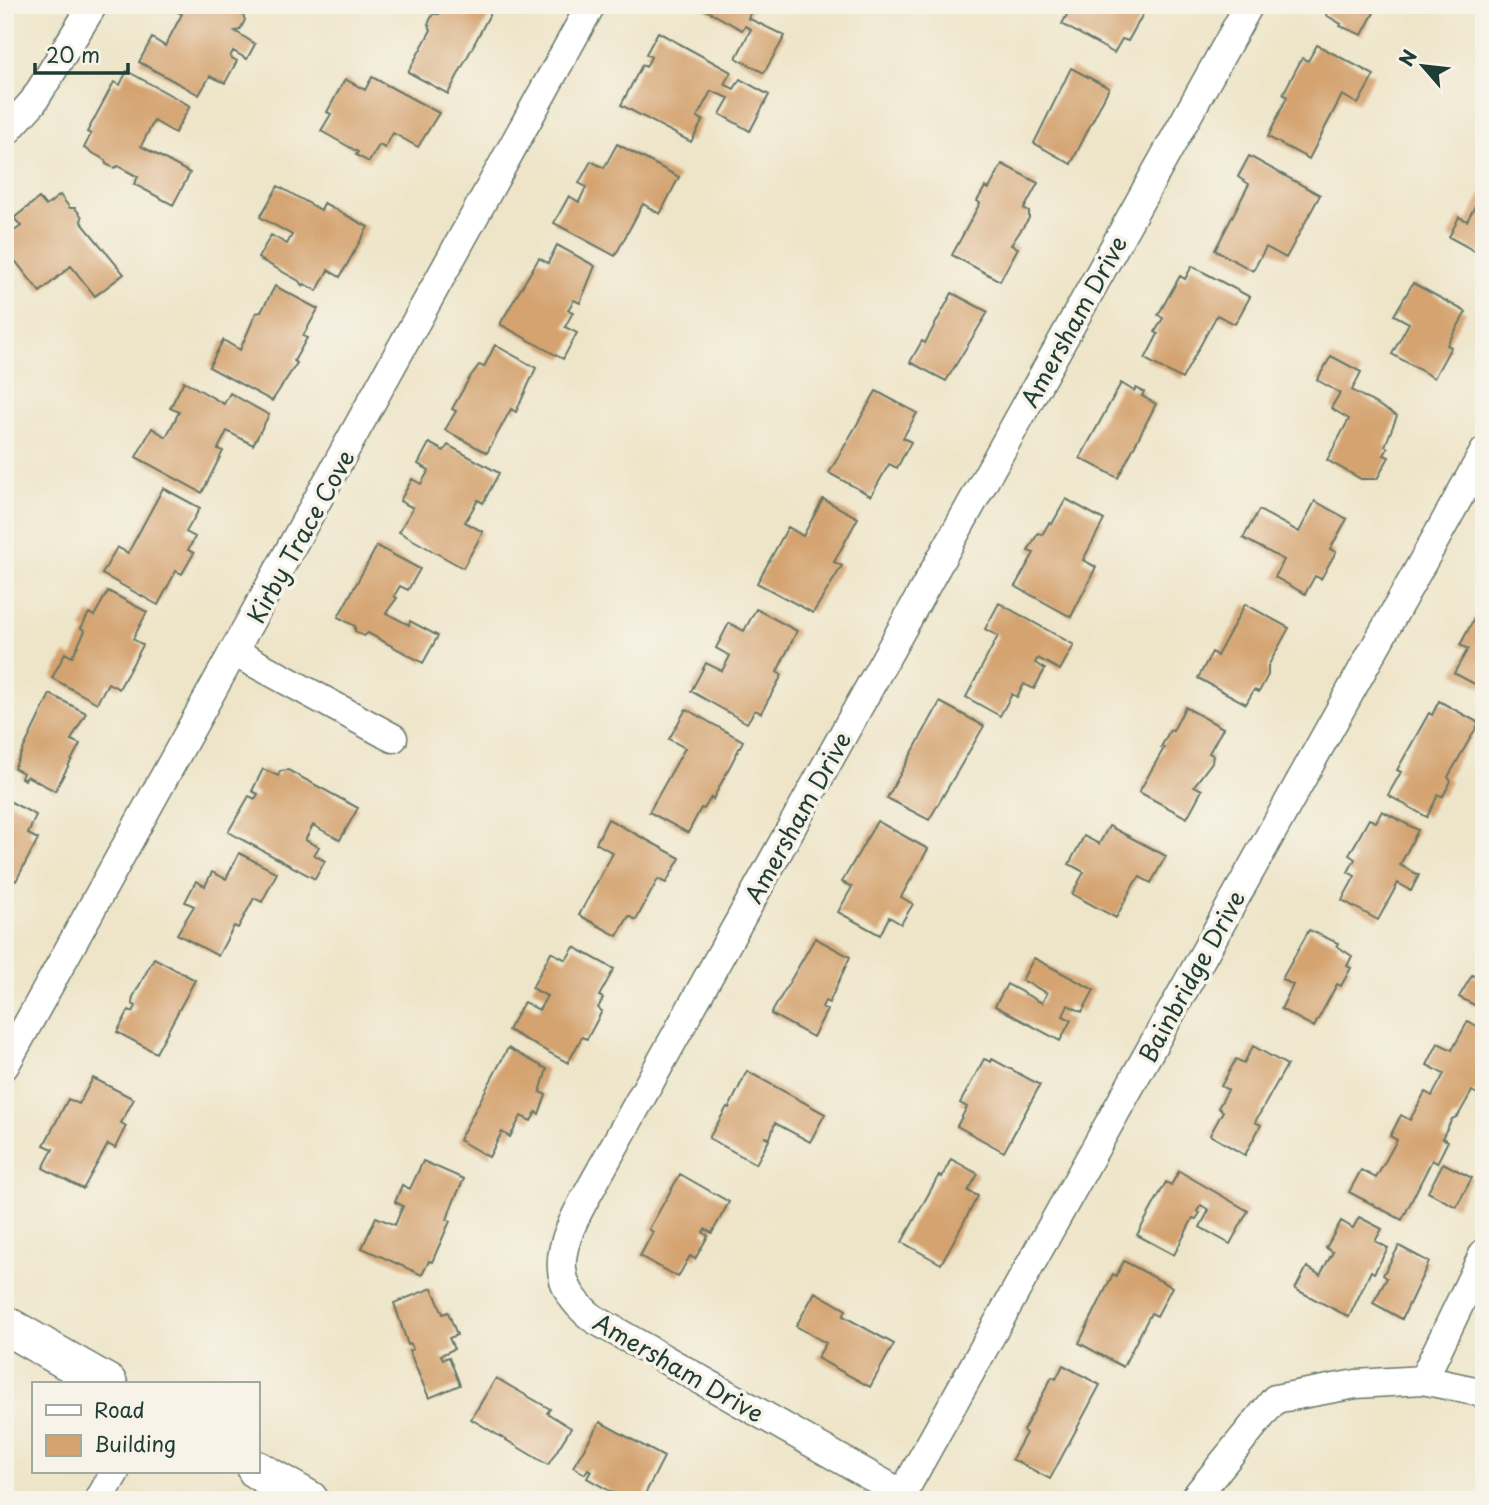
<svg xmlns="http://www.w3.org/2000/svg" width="1489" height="1505" font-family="'Playpen Sans',sans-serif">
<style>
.building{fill:#d4a36f}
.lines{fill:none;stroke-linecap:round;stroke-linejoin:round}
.minor-casing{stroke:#677868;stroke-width:31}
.secondary-casing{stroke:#677868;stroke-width:41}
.minor{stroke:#fff;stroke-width:28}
.secondary{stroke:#fff;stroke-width:38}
.labels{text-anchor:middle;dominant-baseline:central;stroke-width:7;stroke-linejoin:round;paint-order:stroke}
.street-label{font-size:24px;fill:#1f3d34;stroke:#f7f3e8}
</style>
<rect width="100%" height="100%" fill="#f7f3e8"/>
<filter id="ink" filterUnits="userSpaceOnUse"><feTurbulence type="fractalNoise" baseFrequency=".0143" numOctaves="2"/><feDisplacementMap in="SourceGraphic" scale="14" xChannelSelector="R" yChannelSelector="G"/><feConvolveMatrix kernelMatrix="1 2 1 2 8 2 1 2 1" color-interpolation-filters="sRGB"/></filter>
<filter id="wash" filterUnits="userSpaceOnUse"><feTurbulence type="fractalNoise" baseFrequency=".00686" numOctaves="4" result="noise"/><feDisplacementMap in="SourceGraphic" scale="28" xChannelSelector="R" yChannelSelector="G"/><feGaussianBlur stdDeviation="1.57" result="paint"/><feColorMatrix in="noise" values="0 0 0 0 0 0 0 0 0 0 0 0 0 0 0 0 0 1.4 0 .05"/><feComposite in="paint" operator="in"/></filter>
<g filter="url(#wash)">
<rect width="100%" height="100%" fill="#eee5c9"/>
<g id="blocks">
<path class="building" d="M165 5H227L243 15 245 20 240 30 235 31 255 44 247 59 233 51 230 57 237 61 225 83 210 76 199 95 139 62 152 38 165 46 182 14Z
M444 5H483L492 10 448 94 408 72 431 30 428 24 433 14H439Z
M697 5H754L748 18 785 36 764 73 736 58 751 29 745 26 742 30Z
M1072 5 1087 7 1148 5 1128 41 1122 39 1114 53 1062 24Z
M1332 5H1378L1362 35 1340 26 1341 24 1326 15Z
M658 32 731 72 724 84 734 89 740 79 769 95 750 131 720 114 729 98 711 91 697 117 703 120 691 142 621 105 642 65 646 67 651 57 646 54Z
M1317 45 1374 75 1358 104 1342 95 1309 159 1268 137 1287 97 1283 94 1302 58 1308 61Z
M1071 68 1109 88 1071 164 1034 143Z
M127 71 190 106 175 133 154 121 141 146 190 173 173 205 134 184 138 177 118 166 114 168 106 164 105 160 84 148 91 134 87 132 114 82 120 85Z
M372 77 439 113 418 147 393 133 385 148 379 145 369 162 356 155 358 152 321 131 331 114 327 112 345 79 365 90Z
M617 144 679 177 660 214 643 204 615 256 554 223 569 196 579 202 586 187 579 183 591 161 604 168Z
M1249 156 1320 195 1286 258 1266 247 1253 271 1215 250 1249 184 1238 177Z
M1002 164 1038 183 1024 209 1029 212V218L1011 245 1018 248 1000 281 952 255 980 203 977 201 985 187 989 189Z
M278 186 321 210 324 203 368 227 340 277 328 270 317 291 304 284 302 286 299 281 258 258 271 235 287 244 292 235 260 217Z
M1484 189V256L1449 237 1459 217 1467 221Z
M60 195 70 208H75L82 217 81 222 124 274 95 296 71 266 40 292 5 248V243L13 237 10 234 21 226 14 218 39 198 46 206Z
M557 245 595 266 580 303 574 300 568 310 573 312 565 327 577 333 563 359 500 324 539 258 548 263Z
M1192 266 1250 297 1235 324 1217 315 1182 379 1145 359 1158 334 1155 332 1163 318 1158 315 1180 276 1185 279Z
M1413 283 1466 312 1447 345 1451 347 1434 378 1392 354 1409 323 1394 315Z
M275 286 318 309 303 336 307 338 294 361 297 363 272 401 209 367 223 340 240 350 256 313 261 312Z
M952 293 988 312 946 381 910 362 922 341 925 343Z
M495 345 536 368 516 412 511 409 487 453 445 430 456 411 452 409 470 377 479 365 484 367Z
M1331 356 1361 372 1352 390 1397 416 1385 446 1388 448 1384 455 1389 457 1377 479H1361L1327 460 1349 419 1331 408 1340 393 1317 380Z
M184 381 224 404 230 393 269 415 253 445 227 431 218 449 223 451 202 493 136 457 152 428 166 437 179 412 170 408Z
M1121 383 1134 391 1136 388 1144 392 1142 396 1156 404 1118 478 1080 458Z
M876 391 917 413 903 438 911 442 897 468 889 464 871 496 829 473Z
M429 443 444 451 448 445 499 473 483 503 478 500 465 522 483 532 463 568 399 532 413 508 400 501 412 479 421 484 429 470 418 464Z
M163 488 200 508 186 532 195 537 188 550 194 553 182 574 176 571 158 605 102 574 117 547 128 553Z
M823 499 858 518 834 562 842 566 813 613 757 583 788 527 803 536Z
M1066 499 1104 520 1083 560 1096 567 1071 617 1015 586 1034 553 1028 551 1038 533 1042 535 1049 523 1052 524Z
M1315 501 1347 519 1330 549 1336 552 1321 579 1315 576 1305 594 1275 577 1284 560 1243 538 1259 510 1299 532Z
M377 546 420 569 408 590 400 586 394 596 397 598 386 613 409 625 410 621 438 636 423 663 368 633 364 636 355 631V626L338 617Z
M108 591 147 612 133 639 143 645 119 689 108 683 97 703 52 678 65 653 72 657 85 631 81 628 89 613 94 616Z
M1484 600V689L1454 673 1468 649 1460 645Z
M999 603 1074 645 1060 670 1038 658 1035 663 1045 669 1034 689 1024 684 1017 697 1012 694 1000 716 966 697 998 636 985 629Z
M1245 604 1289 628 1268 666V675L1259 692 1254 690 1246 704 1198 678 1212 652 1217 656Z
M756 609 797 631 777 672 782 675 761 713 755 710 747 723 691 691 706 663 722 671 730 656 716 648 729 623 744 631Z
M50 694 86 713 71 740 80 744 55 791 27 776 25 780 21 778 23 773 14 768Z
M1439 701 1479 723 1448 777 1451 781 1443 796 1438 795 1427 817 1388 795 1401 772 1397 770 1429 713 1432 715Z
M940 702 984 726 929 820 887 798Z
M1185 707 1223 728 1209 753 1213 755 1212 762 1194 786 1202 790 1187 818 1139 792 1164 748 1161 747 1170 730 1173 731Z
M686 709 743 741 713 799 711 797 704 809 701 808 688 833 649 812 685 748 669 739Z
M263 769 278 776 280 771 288 770 358 808 340 840 313 825 305 840 319 847 314 855 325 861 315 879 228 832 249 796 255 799 258 794 252 791Z
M5 799 36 815 28 834 38 839 16 881 5 875Z
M1382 811 1418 830 1400 865 1419 875 1411 891 1398 883 1378 920 1342 900 1355 876 1348 872 1355 859 1349 855 1369 819 1376 822Z
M608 819 680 858 666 883 658 879 636 920 629 916 617 936 579 915 613 853 596 843Z
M877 821 928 849 901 897 913 904 901 924 889 917 880 935 838 912 852 887 842 882Z
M1109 826 1166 856 1151 883 1140 877 1135 882 1116 918 1072 894 1084 872 1069 864 1084 836 1099 844Z
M239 853 277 873 262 902 254 898 238 928 234 926 218 956 177 934 194 906 185 902 196 881 205 886 212 872 226 879Z
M1309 930 1338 943 1337 946 1352 956 1347 966 1351 968 1341 986 1337 984 1314 1027 1281 1009 1293 985 1282 979Z
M815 938 850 957 829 1003 825 1001 822 1007 827 1010 813 1037 771 1014Z
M574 947 614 969 599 996 603 998 598 1008 602 1011 587 1039 582 1037 568 1063 508 1030 524 1002 539 1010 547 996 532 988 551 952 566 960Z
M154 958 195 980 156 1053 117 1032 129 1010 133 1012 136 1006 132 1004 133 997Z
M1034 958 1094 990 1082 1012 1068 1005 1063 1016 1071 1020 1060 1041 995 1006 1007 984 1042 1003 1047 993 1022 980Z
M1472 975 1484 981V1010L1459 997Z
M1468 1021 1484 1030V1086L1479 1095 1472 1091 1458 1116 1452 1119 1442 1138 1448 1141 1437 1163 1432 1160 1402 1220 1349 1192 1361 1170 1376 1178 1397 1140 1390 1136 1401 1115 1410 1120 1425 1092 1432 1096 1444 1074 1427 1065 1438 1043 1452 1050Z
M1253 1046 1287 1065 1255 1122 1261 1125 1245 1155 1210 1135 1223 1111 1218 1108 1228 1090 1221 1086 1236 1059 1244 1063Z
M508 1048 547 1069 540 1092 546 1095 539 1114 536 1112 531 1121 521 1116 510 1137 502 1132 489 1157 459 1140Z
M984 1059 991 1062 992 1059 1040 1085 1004 1152 957 1126 967 1107 960 1103Z
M747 1071 825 1114 810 1142 775 1123 770 1138 764 1137 769 1140 756 1164 709 1138 727 1107 729 1108Z
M93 1078 134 1099 121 1123 126 1126 115 1148 108 1144 83 1189 43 1168 53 1149 44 1145 68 1099 79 1104Z
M951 1159 978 1174 968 1191 978 1196 941 1264 902 1242 939 1175 942 1177Z
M423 1161 464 1179 452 1205 447 1220 450 1221 432 1262 429 1261 422 1275 362 1248 376 1217 395 1225 403 1206 395 1202 402 1185 410 1189Z
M1443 1163 1472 1178 1456 1207 1428 1192Z
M1179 1171 1248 1211 1230 1244 1200 1227 1209 1210 1201 1205 1197 1211 1200 1213 1196 1219 1193 1218 1174 1255 1137 1235 1166 1182 1171 1185Z
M680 1174 729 1202 712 1233 705 1229 703 1232 708 1236 695 1259 690 1256 678 1277 640 1256 653 1232 649 1229Z
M1359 1217 1382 1229 1375 1241 1388 1248 1374 1273 1371 1271 1349 1317 1295 1289 1307 1267 1320 1275 1333 1252 1326 1248 1341 1221 1353 1228Z
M1399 1246 1429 1262 1402 1319 1373 1303 1387 1278 1383 1275Z
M1124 1261 1172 1287 1157 1316 1151 1313 1123 1367 1079 1343 1113 1274 1116 1276Z
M432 1288 443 1314 448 1312 457 1335 449 1338 454 1349 441 1355 443 1359 449 1357 460 1385 429 1398 409 1351 413 1349 411 1344 408 1345 394 1303Z
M815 1292 846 1310 843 1316 894 1344 870 1387 817 1358 826 1343 796 1326Z
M1063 1365 1100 1385 1050 1479 1012 1459 1026 1433 1023 1431 1052 1377 1056 1379Z
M496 1378 550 1409 547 1413 571 1428 548 1465 471 1419Z
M600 1422 664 1457 642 1500H626L587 1478 591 1471 588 1469 585 1474 573 1467Z"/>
</g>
</g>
<g filter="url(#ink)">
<use href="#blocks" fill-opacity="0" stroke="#677868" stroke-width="2"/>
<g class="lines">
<defs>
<path id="minor" d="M5 133 33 102 93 5
M236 653 393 738
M5 1065 591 5
M1423 1380 1484 1253
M902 1494 594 1319C548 1284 558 1249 582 1204L1249 5
M99 1500 115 1472
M899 1500 1484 452
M1193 1500 1275 1399 1356 1384 1423 1380 1484 1393"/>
<path id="secondary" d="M5 1325 108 1384
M257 1470 309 1500"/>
</defs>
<use href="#minor" class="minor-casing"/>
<use href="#secondary" class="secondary-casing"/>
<use href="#minor" class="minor"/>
<use href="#secondary" class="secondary"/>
</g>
</g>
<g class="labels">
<g class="street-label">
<text transform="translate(1073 321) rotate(-61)">Amersham Drive</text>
<text transform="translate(300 536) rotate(-61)">Kirby Trace Cove</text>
<text transform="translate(797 817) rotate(-61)">Amersham Drive</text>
<text transform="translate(1191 976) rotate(-61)">Bainbridge Drive</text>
<text transform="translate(679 1367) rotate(30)">Amersham Drive</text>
</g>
</g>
<rect width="1489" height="1505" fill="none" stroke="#f7f3e8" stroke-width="28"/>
<rect x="32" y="1382" width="228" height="91" fill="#f7f3e8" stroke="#a1aaa0" stroke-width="2"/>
<rect x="46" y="1405" width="35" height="10" fill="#ffffff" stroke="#a1aaa0" stroke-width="2"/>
<text x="94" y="1418" font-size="21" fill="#1f3d34">Road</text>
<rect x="46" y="1435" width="35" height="21" fill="#d4a36f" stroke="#a1aaa0" stroke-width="2"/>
<text x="94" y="1452" font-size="21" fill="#1f3d34">Building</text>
<g transform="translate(1423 66) rotate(298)" stroke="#f7f3e8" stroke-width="5" paint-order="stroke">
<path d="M0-5L12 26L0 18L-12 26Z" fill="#1f3d34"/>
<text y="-10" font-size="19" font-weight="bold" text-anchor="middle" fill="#1f3d34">N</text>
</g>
<path d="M35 63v10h93v-10" fill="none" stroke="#1f3d34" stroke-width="3.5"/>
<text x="46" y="63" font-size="21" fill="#1f3d34" stroke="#f7f3e8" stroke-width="5" paint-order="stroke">20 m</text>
</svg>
